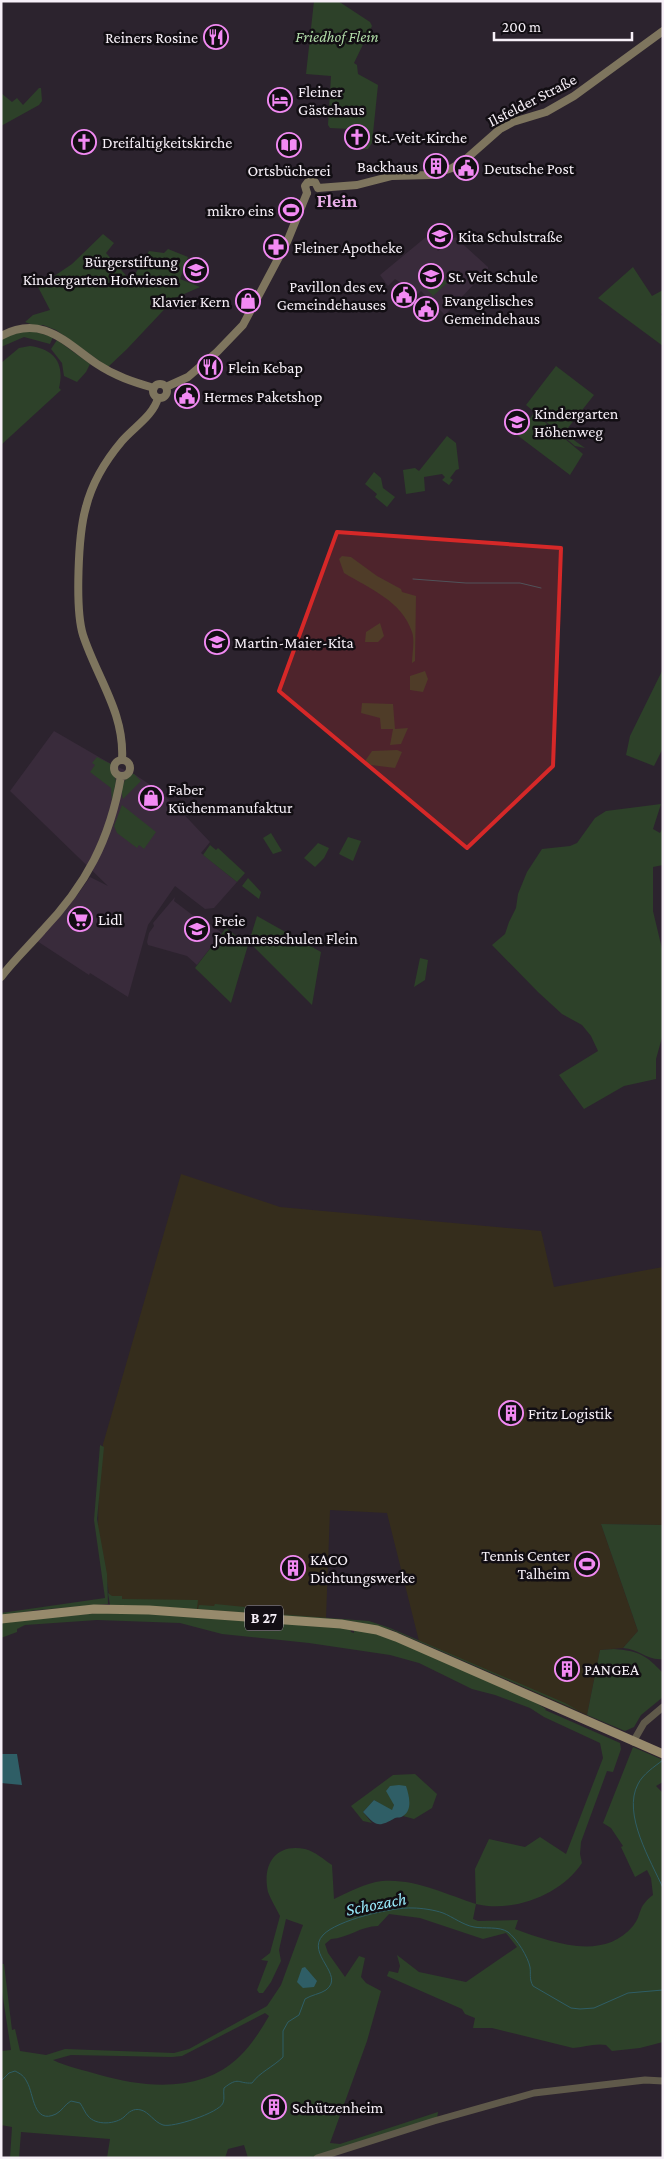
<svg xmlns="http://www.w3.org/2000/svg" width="664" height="2159" font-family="'Crimson Pro',serif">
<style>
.built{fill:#392b3b}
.industrial{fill:#352d1c}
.green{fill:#2d4129;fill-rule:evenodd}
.water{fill:#2f5e66}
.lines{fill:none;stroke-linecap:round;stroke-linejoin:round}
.stream{stroke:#2f5e66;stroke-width:1}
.tertiary{stroke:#5f594a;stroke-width:7}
.secondary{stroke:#7e755e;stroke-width:8}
.primary{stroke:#978a6c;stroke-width:9}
.marked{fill:#d62828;fill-opacity:0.2;stroke:#d62828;stroke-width:4;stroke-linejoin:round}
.labels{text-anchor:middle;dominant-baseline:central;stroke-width:5;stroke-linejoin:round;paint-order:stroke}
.shield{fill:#120e13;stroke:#b2acb3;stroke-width:1}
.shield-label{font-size:15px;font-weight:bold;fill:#f7f0f8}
.park-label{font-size:16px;font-style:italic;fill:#b0dba7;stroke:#120e13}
.poi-label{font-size:16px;fill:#f7f0f8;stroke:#120e13;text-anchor:start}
.street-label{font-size:16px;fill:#f7f0f8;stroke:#120e13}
.water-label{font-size:18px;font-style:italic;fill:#98eafa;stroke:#120e13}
.quarter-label{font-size:19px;font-weight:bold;fill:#e9afe8;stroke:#120e13}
</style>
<rect width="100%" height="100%" fill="#2c232e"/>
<path class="built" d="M426 237 438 251 455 237 488 267V269L445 315 421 291 418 294 395 279 388 286 380 275Z
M54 731 111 764 134 774 152 786 174 804 210 842 201 853 237 882 214 908 205 909 175 886 148 925 128 997 90 973 89 975 37 941 78 894 90 877 108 886 10 791Z
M175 897 174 901 203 923 206 921 222 933 197 965 187 956 148 945 147 942 149 933 154 926 153 923Z"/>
<path class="industrial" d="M181 1174 280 1207 541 1231 554 1287 663 1267V1525L601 1524 638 1631 623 1648 600 1650 587 1715 419 1641 387 1513 330 1510 326 1618 259 1616 111 1605 98 1529 99 1480 103 1444Z"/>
<path class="green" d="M314 1H338L370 22 372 26 354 63 357 65 358 74 378 85 372 143 368 149H359V146H365L369 142V130L330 128 328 125 331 76 306 74Z
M39 88H41L42 101 39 105 1 126V93L12 102 17 98 23 105Z
M103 234 114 243 106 253 131 281 149 251 164 253 168 249 188 257 180 279 200 287 175 298 127 349 108 367 56 330 43 325 36 326 25 322 33 315 50 310 38 287 72 264Z
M633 267 652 296 663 290V313L661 314 663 318V346L598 298Z
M439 274 447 283 433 296 424 286Z
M20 330 36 332 53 337 50 344 24 337 1 347V339Z
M57 340 90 364 86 372 77 382 64 376 62 363 51 349Z
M30 346C54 349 65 363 59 388L61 390 1 445V363L19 348Z
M556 366 594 395 564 433 585 448 575 446 526 405Z
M534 413 583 454 570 475 517 435Z
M447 436 456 443 459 469 456 470 450 478 453 480 449 485 442 480 445 477 442 474 424 477 425 491 406 494 403 470 415 468 419 471Z
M374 472 381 478 383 488 395 497 387 507 375 497 377 494 365 484Z
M342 556 351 557 377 576 401 589 402 592 416 596 415 661 412 663C412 654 415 641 412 632 402 601 370 589 344 573L339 559Z
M380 623 384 636 378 642H365L366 632Z
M663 669V748L654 766 626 755 630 736Z
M425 671 428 679 423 692 410 690V676Z
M362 703 393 704 395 729 408 728 401 744 390 745 393 729H381L380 718 361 713Z
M397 750 402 752 395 768 363 764 372 751Z
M97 757 111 764 116 781 112 803 111 788 90 772 95 765 92 763Z
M130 774H134L141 781 123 799C120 791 123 780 130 774Z
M661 804 653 829 660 833 663 827V865L653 867V911L663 953V1034L656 1059V1079L624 1086 584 1109 559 1075 598 1051 591 1036 582 1025 562 1014 538 992 492 945 505 934 509 922 516 908 518 894 527 872 542 849 570 846 577 843 595 818 606 811Z
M122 805 156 832 144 849 139 845 137 848 117 833 114 826Z
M271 833 282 851 273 854 263 838Z
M348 837 361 841 353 861 339 854Z
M318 843 329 848 324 858 315 867 304 858Z
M210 845 216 850 218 848 245 873 237 882 203 855Z
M248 878 261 892 259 899 242 886Z
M257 916 321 952 312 1005 249 942Z
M226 928 248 945 231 1003 195 968Z
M420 958 428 960 425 980 414 987Z
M100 1445 104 1447 97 1519 107 1574 108 1604 37 1610 1 1616V1613L105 1598 94 1520Z
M601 1524 663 1525V1659C647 1661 640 1649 623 1648L638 1631Z
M108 1593 112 1596H122V1599L198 1600 197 1609 110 1605Z
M215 1604 255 1608 252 1612 369 1621 390 1628 565 1703 579 1711 392 1630 351 1621 198 1609 199 1605 214 1606Z
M119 1611 350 1628 351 1632 354 1633V1628L376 1632 528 1698 546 1709 545 1710 620 1743 621 1749 613 1772 607 1771 581 1842 580 1854 582 1863C561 1895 513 1913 476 1904L473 1919 478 1921 518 1920 515 1929C551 1942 603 1962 633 1926 643 1914 636 1908 653 1895L651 1878 647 1870 635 1877 621 1847 623 1846 611 1828 603 1823 633 1747 663 1760V1782L656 1786 663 1793V2042L640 2048 612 2051 606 2045C595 2043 584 2047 573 2048L492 2028H473L475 2018 465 2014 462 2009 387 1976 389 1971 398 1973 400 1966 397 1955 419 1972 466 1982 517 1947 506 1933 483 1939 420 1918 389 1914 378 1926C361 1926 348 1938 331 1939L325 1944 328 1953 345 1977 359 1956 365 1958 361 1977 366 1983 381 1991 367 2041 330 2143 340 2144 438 2112 437 2118 309 2158H248L244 2145 228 2149 225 2158H107L110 2139 21 2132 19 2158H10L12 2127 1 2125V2051L11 2050 1 1985V1964H4L12 2030 15 2029 20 2051 46 2055 65 2049 174 2053 189 2049 267 2006 281 1985 303 1925 286 1919 279 1950 281 1961 271 1982 263 1993H259L257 1990 268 1961 261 1960 270 1953 280 1916C276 1908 271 1900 268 1892 262 1865 275 1843 305 1849 316 1852 323 1859 332 1865L334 1899C349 1892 365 1883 382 1881 413 1878 446 1894 476 1904L475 1869 489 1839 525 1847 540 1837 566 1854 603 1758 600 1743 544 1717 530 1708 495 1695 472 1689 419 1663 390 1655 309 1643 222 1634 180 1623 97 1620 25 1625 17 1629V1632L1 1638V1622ZM265 2013 269 2016C261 2030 252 2044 240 2056 203 2093 146 2088 100 2075 84 2070 67 2067 53 2060L71 2055 172 2057 182 2056Z
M614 1649C639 1651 646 1655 663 1673V1697L641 1715 634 1727 625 1731 587 1715 600 1650Z
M415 1774 437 1794 432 1808 414 1819 403 1816 407 1812 406 1786H390L394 1806 392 1811 374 1800 363 1812 372 1823 363 1821 351 1806 393 1775Z"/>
<path class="water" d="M1 1754H17L22 1785 1 1783Z
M399 1785 406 1786C409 1795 413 1810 403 1816 401 1818 398 1817 395 1818 378 1828 376 1826 363 1812L374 1800 392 1810 394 1805 386 1791 390 1786Z
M305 1967 317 1981 314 1987 303 1988 297 1982 302 1968Z"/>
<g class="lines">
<path class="stream" d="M413 579 466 583H520L541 588
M663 1760C654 1767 643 1774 638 1784 622 1814 651 1861 663 1888
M1 2081 9 2073 15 2071C21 2074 24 2076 27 2082 34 2094 33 2125 56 2114 62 2111 65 2104 71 2101L80 2103C83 2107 85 2113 88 2116 96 2126 116 2124 124 2117 129 2112 133 2108 141 2110 149 2112 154 2122 163 2125 172 2128 219 2113 223 2103 225 2099 223 2093 224 2088 239 2076 238 2084 252 2083 260 2072 273 2067 283 2057V2031L288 2022 299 2015 305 1999C311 1995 320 1994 326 1990 346 1975 305 1954 323 1935 337 1920 392 1907 413 1908 421 1908 435 1910 443 1913 453 1917 463 1925 474 1927 484 1929 499 1926 508 1932 517 1939 528 1957 530 1967 531 1974 529 1979 533 1986L571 2008 580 2009 594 2008 628 1993 663 1990"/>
<path class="tertiary" d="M633 1742 644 1723 663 1707
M317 2158 434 2121 534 2093 645 2080 663 2081"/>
<path class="secondary" d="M318 188 357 185 392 176 431 175 452 168 466 159 500 129 513 122 546 112 574 96 663 31
M307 193 305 186 308 182H315L318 188
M1 336C42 314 65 342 97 364 115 376 133 382 154 388
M153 391a7 7 0 1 1 14 0a7 7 0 1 1-14 0Z
M166 387 188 377 217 352 243 325 287 242 307 193
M114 768a8 8 0 1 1 16 0a8 8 0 1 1-16 0Z
M122 760C125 713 97 678 83 635 75 609 78 534 86 507 92 483 106 460 122 441 134 427 153 416 158 398
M1 977C14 960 28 947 42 931 86 885 110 840 121 776"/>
<path class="primary" d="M1 1619 94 1609 149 1610 341 1624 377 1630 396 1637 663 1754"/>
</g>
<path class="marked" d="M337 532 561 548 553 766 467 848 279 691Z"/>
<defs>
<symbol id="restaurant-ring" viewBox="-11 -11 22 22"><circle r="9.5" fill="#120e13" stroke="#f28af3" stroke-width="1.5"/><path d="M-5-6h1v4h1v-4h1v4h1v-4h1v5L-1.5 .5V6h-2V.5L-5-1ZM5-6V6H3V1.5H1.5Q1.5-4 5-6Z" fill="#f28af3"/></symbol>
<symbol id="hotel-ring" viewBox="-11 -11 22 22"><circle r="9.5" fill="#120e13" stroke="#f28af3" stroke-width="1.5"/><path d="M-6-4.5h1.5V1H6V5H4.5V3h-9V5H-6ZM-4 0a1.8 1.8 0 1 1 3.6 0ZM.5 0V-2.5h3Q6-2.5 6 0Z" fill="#f28af3"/></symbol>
<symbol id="church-ring" viewBox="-11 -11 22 22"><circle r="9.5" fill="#120e13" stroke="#f28af3" stroke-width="1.5"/><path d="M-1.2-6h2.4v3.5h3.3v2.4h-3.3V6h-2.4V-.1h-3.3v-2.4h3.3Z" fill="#f28af3"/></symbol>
<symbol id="library-ring" viewBox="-11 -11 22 22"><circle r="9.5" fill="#120e13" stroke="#f28af3" stroke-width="1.5"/><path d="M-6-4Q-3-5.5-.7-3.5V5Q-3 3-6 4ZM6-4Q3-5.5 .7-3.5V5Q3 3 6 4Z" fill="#f28af3"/></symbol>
<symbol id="building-ring" viewBox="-11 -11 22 22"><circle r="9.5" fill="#120e13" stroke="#f28af3" stroke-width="1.5"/><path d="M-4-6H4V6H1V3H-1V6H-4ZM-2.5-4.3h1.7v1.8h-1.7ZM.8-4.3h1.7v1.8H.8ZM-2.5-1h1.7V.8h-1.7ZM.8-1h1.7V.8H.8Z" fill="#f28af3"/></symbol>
<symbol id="civic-ring" viewBox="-11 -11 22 22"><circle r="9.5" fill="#120e13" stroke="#f28af3" stroke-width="1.5"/><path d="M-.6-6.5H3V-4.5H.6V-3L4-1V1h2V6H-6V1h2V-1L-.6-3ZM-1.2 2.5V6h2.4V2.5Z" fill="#f28af3"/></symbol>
<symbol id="stadium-ring" viewBox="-11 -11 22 22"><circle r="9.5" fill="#120e13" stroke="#f28af3" stroke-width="1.5"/><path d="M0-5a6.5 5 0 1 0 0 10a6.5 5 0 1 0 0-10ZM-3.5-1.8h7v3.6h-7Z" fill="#f28af3"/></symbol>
<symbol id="school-ring" viewBox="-11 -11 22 22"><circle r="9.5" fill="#120e13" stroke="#f28af3" stroke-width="1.5"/><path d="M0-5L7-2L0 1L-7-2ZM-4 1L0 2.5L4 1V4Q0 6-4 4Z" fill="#f28af3"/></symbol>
<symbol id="pharmacy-ring" viewBox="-11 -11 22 22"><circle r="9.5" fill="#120e13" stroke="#f28af3" stroke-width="1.5"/><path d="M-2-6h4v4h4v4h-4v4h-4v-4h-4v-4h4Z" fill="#f28af3"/></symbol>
<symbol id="shop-ring" viewBox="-11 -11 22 22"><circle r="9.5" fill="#120e13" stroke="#f28af3" stroke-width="1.5"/><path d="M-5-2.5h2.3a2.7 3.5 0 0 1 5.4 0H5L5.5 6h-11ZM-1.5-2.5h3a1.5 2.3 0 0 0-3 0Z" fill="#f28af3"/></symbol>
<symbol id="supermarket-ring" viewBox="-11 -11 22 22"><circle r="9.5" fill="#120e13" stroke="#f28af3" stroke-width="1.5"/><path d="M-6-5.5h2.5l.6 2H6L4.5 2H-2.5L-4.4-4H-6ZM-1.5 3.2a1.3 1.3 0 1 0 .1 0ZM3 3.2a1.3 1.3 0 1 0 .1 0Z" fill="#f28af3"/></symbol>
</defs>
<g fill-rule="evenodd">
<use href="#restaurant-ring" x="202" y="23" width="28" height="28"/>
<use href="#hotel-ring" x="266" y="86" width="28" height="28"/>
<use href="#church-ring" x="343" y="123" width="28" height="28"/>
<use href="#church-ring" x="70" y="128" width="28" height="28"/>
<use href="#library-ring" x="275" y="131" width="28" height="28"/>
<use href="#building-ring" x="422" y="152" width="28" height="28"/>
<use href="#civic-ring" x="452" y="154" width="28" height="28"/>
<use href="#stadium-ring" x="277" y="196" width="28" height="28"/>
<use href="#school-ring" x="426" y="222" width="28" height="28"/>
<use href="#pharmacy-ring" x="262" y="233" width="28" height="28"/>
<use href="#school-ring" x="182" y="256" width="28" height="28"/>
<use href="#school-ring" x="417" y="262" width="28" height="28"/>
<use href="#civic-ring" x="390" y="281" width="28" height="28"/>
<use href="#shop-ring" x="234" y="287" width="28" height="28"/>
<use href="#civic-ring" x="412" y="295" width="28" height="28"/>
<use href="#restaurant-ring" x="196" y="353" width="28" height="28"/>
<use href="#civic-ring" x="173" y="382" width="28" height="28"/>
<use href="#school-ring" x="503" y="408" width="28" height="28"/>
<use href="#school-ring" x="203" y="628" width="28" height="28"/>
<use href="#shop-ring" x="137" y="784" width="28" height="28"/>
<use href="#supermarket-ring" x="66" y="905" width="28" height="28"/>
<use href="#school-ring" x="183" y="915" width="28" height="28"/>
<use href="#building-ring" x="497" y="1399" width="28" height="28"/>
<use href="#stadium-ring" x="573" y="1550" width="28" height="28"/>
<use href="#building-ring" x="279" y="1554" width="28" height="28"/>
<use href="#building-ring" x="553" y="1655" width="28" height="28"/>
<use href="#building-ring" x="260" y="2093" width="28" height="28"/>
</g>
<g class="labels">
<rect class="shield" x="245" y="1605.5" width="38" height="25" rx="4"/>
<g class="shield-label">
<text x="264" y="1618">B 27</text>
</g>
<g class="park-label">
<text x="337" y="36">Friedhof Flein</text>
</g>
<g class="poi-label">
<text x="198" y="37" text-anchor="end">Reiners Rosine</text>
<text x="298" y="91">Fleiner<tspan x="298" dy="18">Gästehaus</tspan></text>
<text x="374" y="137">St.-Veit-Kirche</text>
<text x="102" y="142">Dreifaltigkeitskirche</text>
<text x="418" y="166" text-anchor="end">Backhaus</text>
<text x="484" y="168">Deutsche Post</text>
<text x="289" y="170" text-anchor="middle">Ortsbücherei</text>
<text x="274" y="210" text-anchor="end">mikro eins</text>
<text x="458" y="236">Kita Schulstraße</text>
<text x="294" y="247">Fleiner Apotheke</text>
<text x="178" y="261" text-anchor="end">Bürgerstiftung<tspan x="178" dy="18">Kindergarten Hofwiesen</tspan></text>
<text x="448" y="276">St. Veit Schule</text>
<text x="386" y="286" text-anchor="end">Pavillon des ev.<tspan x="386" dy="18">Gemeindehauses</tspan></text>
<text x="444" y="300">Evangelisches<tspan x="444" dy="18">Gemeindehaus</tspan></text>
<text x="230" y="301" text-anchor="end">Klavier Kern</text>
<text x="228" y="367">Flein Kebap</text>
<text x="204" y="396">Hermes Paketshop</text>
<text x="534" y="413">Kindergarten<tspan x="534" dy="18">Höhenweg</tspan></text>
<text x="234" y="642">Martin-Maier-Kita</text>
<text x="168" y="789">Faber<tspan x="168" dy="18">Küchenmanufaktur</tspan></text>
<text x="98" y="919">Lidl</text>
<text x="214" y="920">Freie<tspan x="214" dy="18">Johannesschulen Flein</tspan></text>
<text x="528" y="1413">Fritz Logistik</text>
<text x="570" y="1555" text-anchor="end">Tennis Center<tspan x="570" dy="18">Talheim</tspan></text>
<text x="310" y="1559">KACO<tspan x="310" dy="18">Dichtungswerke</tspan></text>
<text x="584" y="1669">PANGEA</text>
<text x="292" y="2107">Schützenheim</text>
</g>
<g class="street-label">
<text transform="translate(532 100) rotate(-27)">Ilsfelder Straße</text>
</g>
<g class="water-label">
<text transform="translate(376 1904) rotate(-11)">Schozach</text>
</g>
<g class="quarter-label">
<text x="337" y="200">Flein</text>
</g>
</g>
<rect width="664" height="2159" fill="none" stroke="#f7f0f8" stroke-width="5"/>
<path d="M494 32v8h138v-8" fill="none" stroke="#f7f0f8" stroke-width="2.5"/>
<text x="502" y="32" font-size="15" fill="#f7f0f8" stroke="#120e13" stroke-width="4" paint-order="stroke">200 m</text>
</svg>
